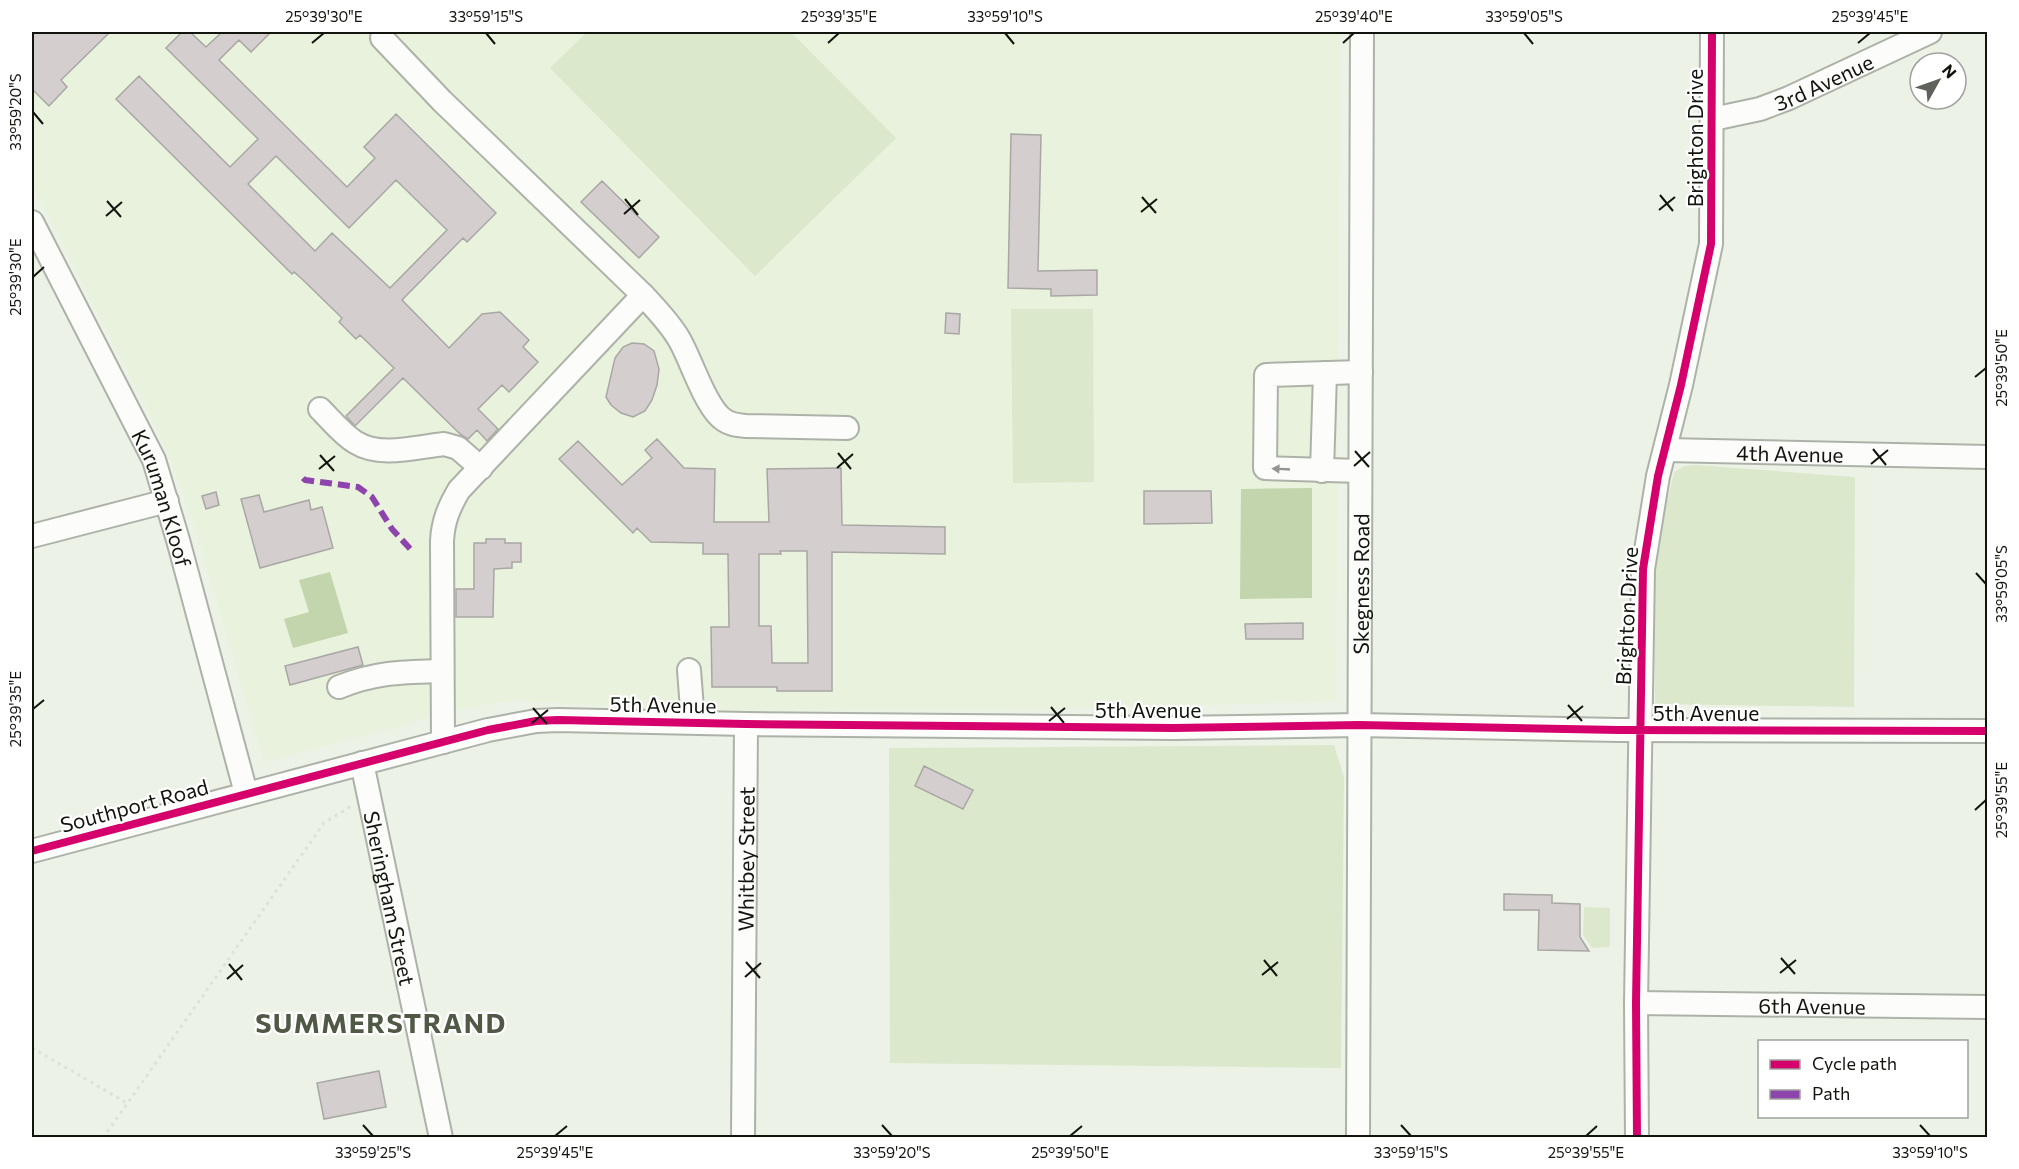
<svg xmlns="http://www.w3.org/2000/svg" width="2019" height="1169" font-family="Commissioner,sans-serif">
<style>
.built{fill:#e8f2dc}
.green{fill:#dbe8cc}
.water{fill:#c3d5ad}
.building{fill:#d4cecf;stroke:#a8a7a4;stroke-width:1.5;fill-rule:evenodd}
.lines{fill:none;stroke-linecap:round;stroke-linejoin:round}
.minor-casing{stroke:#adb2a8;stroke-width:26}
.path{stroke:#dee0dc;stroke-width:3;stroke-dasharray:3 4.5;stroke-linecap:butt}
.minor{stroke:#fcfdfb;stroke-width:22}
.quiet{stroke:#8e44ad;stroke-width:6;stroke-dasharray:12 6;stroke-linecap:butt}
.cycleway-casing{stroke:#fff;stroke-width:11}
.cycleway{stroke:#d6006c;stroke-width:8}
.oneway{fill:#939590}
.ticks{fill:none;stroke:#12150e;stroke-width:2}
.labels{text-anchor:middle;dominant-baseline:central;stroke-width:4.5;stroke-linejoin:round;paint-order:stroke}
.street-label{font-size:21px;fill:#12150e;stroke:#fff}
.district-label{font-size:27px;font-weight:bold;letter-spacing:1.5px;fill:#505946;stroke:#fff}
.neatline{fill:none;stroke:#12150e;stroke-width:2}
.ticks-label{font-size:15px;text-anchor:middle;fill:#12150e}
</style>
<rect width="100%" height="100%" fill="#ecf2e6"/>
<path class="built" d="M32 32H1340L1336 701 1001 711H693L511 700 458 710 264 762 199 541 172 463 155 424 32 185Z"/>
<path class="green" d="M587 32H791L896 138 755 276 550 68Z
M1011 309H1093L1094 482 1013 483Z
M1696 465 1855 477 1854 707 1655 704 1654 559 1674 472 1684 466Z
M1334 745 1344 777 1341 1068 890 1063 889 748Z
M1584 907 1610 908V947L1592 948 1583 935Z"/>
<path class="water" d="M1312 488V598L1240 599 1241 489Z
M330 572 348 633 293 648 284 619 309 612 299 580Z"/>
<path class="building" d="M32 32H110L61 80 67 87 49 106 32 89Z
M182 32H190L206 47 222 32H271L251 52 239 40 219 60 347 187 375 158 364 147 396 114 496 213 467 242 463 238 402 300 449 348 482 314 500 312 529 340 523 347 538 362 509 392 502 385 478 409 498 429 487 441 477 430 468 439 460 434 403 378 355 426 346 416 394 368 360 335 356 339 339 322 342 318 302 279 294 272 292 274 116 99 139 76 230 167 258 139 166 48ZM276 156 349 228 396 180 447 230 390 288 332 233 315 251 248 184Z
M1011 134 1041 135 1038 271 1097 270V295L1051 296V289L1008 288Z
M602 181 659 237 639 258 581 202Z
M946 313 960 314 959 334 945 333Z
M632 343 644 344 654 351 659 369 657 385 652 400 645 411 633 417 621 413 611 405 606 397 615 358 623 347Z
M657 439 684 468 715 469 714 522H769L767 469 841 468 842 525 945 527V554L832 552V691H777V687H712L711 627H729L728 554H703V543L651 542 637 528 633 533 559 459 578 441 622 485 652 458 645 450ZM780 551H807L808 663H772L771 626H759V554H781Z
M1144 491H1211L1212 523 1144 524Z
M216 492 219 505 206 509 202 496Z
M259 495 264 512 309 500 311 510 322 507 333 548 260 568 241 499Z
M486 539H505V543H521V562H512V568L494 569 493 617H456V589H474V543H486Z
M1303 623V639H1246L1245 624Z
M358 647 363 665 290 685 285 666Z
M924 766 973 790 963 809 915 786Z
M1504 894 1552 895V903L1580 904V937L1589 951 1538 950 1539 910H1504Z
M379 1071 386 1107 324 1119 317 1083Z"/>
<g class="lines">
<defs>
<g id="minor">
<path d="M382 38 442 101 643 295"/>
<path id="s1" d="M1713 119 1760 109 1789 98 1930 32"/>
<path id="s2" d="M32 222 154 460 178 540 246 793"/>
<path d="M320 409C331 420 342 434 355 442 380 458 416 447 444 444L458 448 481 468"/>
<path id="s3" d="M1666 450 1988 457"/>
<path d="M1322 471 1325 373"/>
<path d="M1360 471 1265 468 1266 375 1361 372"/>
<path d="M32 536 167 501"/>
<path d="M689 670 693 722"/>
<path d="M339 687C375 672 403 672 441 671"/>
<path d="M443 742 442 541C443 521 449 507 459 490L643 295C656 309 669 322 679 339 691 359 706 409 724 420 731 425 738 425 746 426L847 428"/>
<path id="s4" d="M362 763 441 1138"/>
<path d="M32 851 488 730 536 721 558 720 746 724 1173 728 1359 725 1619 730 1988 731"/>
<path id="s5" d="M1636 1003 1988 1007"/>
<path id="s6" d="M743 1138 746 724"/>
<path id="s7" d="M1358 1138 1362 32"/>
<path d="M1637 1138 1636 1003 1643 569 1658 476 1681 385 1711 244 1712 32"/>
</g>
</defs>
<use href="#minor" class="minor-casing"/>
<path class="path" d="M32 1048 127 1103
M103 1138 324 823 351 806"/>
<use href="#minor" class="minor"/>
<path class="quiet" d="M303 478 305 480 358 487 372 497 392 529 414 553"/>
<defs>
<path id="cycleway" d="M32 851 488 730 536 721 558 720 746 724 1173 728 1359 725 1619 730 1988 731
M1637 1138 1636 1003 1643 569 1658 476 1681 385 1711 244 1712 32"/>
</defs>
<use href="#cycleway" class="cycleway-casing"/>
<use href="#cycleway" class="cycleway"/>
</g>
<defs><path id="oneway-solid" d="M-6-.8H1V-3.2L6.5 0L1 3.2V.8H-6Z" transform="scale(1.5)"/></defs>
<use class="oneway" href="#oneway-solid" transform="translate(1281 469) rotate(-177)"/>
<path class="ticks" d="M486 33 495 44M1005 33 1014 44M1524 33 1533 44M312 43 324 33M828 43 839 33M1343 43 1354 33M1858 43 1870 33M33 112 43 124M1660 195 1673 211M1142 197 1156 213M625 199 638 215M107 201 121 217M1659 210 1675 197M1141 212 1157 199M624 214 640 200M106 216 122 202M33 277 44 267M1975 377 1986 368M1873 449 1886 465M1355 451 1369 467M838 453 851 469M320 455 334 471M1871 464 1888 450M1354 466 1370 452M837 468 853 454M319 469 335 456M1976 573 1986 584M1568 705 1582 721M1051 707 1064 723M533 708 547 724M33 709 44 700M1567 719 1583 706M1049 721 1065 708M532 723 548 710M1975 810 1986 800M1781 958 1795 974M1264 960 1277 976M746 962 760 978M229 964 242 980M1780 973 1796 960M1262 975 1278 962M745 977 761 963M227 979 243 965M363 1125 373 1136M882 1125 892 1136M1401 1125 1411 1136M1920 1125 1930 1136M555 1136 567 1126M1070 1136 1082 1126M1586 1136 1597 1126"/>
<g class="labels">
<g class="street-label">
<text stroke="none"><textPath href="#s1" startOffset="117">3rd Avenue</textPath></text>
<text transform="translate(1694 138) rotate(-90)">Brighton Drive</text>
<text stroke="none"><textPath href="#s3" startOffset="124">4th Avenue</textPath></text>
<text stroke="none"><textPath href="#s2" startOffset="306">Kuruman Kloof</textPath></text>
<text stroke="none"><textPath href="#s7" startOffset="554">Skegness Road</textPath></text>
<text transform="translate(1626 616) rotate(-87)">Brighton Drive</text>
<text transform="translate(663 704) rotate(1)">5th Avenue</text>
<text x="1148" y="709">5th Avenue</text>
<text x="1706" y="712">5th Avenue</text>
<text transform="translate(134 805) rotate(-15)">Southport Road</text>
<text stroke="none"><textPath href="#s6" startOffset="279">Whitbey Street</textPath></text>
<text stroke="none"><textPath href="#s4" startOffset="138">Sheringham Street</textPath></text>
<text stroke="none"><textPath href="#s5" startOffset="176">6th Avenue</textPath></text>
</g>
<g class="district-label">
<text x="381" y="1022">SUMMERSTRAND</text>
</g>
</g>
<rect width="2019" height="1169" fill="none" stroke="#ffffff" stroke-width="66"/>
<rect x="1758" y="1040" width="210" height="78" fill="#ffffff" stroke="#a0a19f" stroke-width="1.5"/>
<rect x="1770" y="1060" width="30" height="9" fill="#d6006c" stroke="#a0a19f" stroke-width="1.5"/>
<text x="1812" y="1070" font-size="18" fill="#12150e">Cycle path</text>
<rect x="1770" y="1090" width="30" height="9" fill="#8e44ad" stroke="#a0a19f" stroke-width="1.5"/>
<text x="1812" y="1100" font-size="18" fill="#12150e">Path</text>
<g transform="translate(1938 81) rotate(50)"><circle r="28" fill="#ffffff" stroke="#a0a19f" stroke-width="1.5"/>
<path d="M0-4.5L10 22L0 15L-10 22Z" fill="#5e625a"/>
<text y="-9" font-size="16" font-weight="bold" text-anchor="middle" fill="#12150e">N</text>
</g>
<rect x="33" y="33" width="1953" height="1103" class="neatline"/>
<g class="ticks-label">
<text x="324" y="22">25°39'30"E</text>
<text x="486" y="22">33°59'15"S</text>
<text x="839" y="22">25°39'35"E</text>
<text x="1005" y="22">33°59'10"S</text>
<text x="1354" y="22">25°39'40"E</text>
<text x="1524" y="22">33°59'05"S</text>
<text x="1870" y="22">25°39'45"E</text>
<text transform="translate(16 112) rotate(-90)" y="5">33°59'20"S</text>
<text transform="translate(16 277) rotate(-90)" y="5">25°39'30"E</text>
<text transform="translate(2002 368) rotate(-90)" y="5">25°39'50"E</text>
<text transform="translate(2002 584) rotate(-90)" y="5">33°59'05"S</text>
<text transform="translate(16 709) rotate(-90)" y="5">25°39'35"E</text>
<text transform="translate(2002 800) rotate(-90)" y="5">25°39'55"E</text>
<text x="373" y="1158">33°59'25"S</text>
<text x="555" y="1158">25°39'45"E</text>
<text x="892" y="1158">33°59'20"S</text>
<text x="1070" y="1158">25°39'50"E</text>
<text x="1411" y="1158">33°59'15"S</text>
<text x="1586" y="1158">25°39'55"E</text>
<text x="1930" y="1158">33°59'10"S</text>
</g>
</svg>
